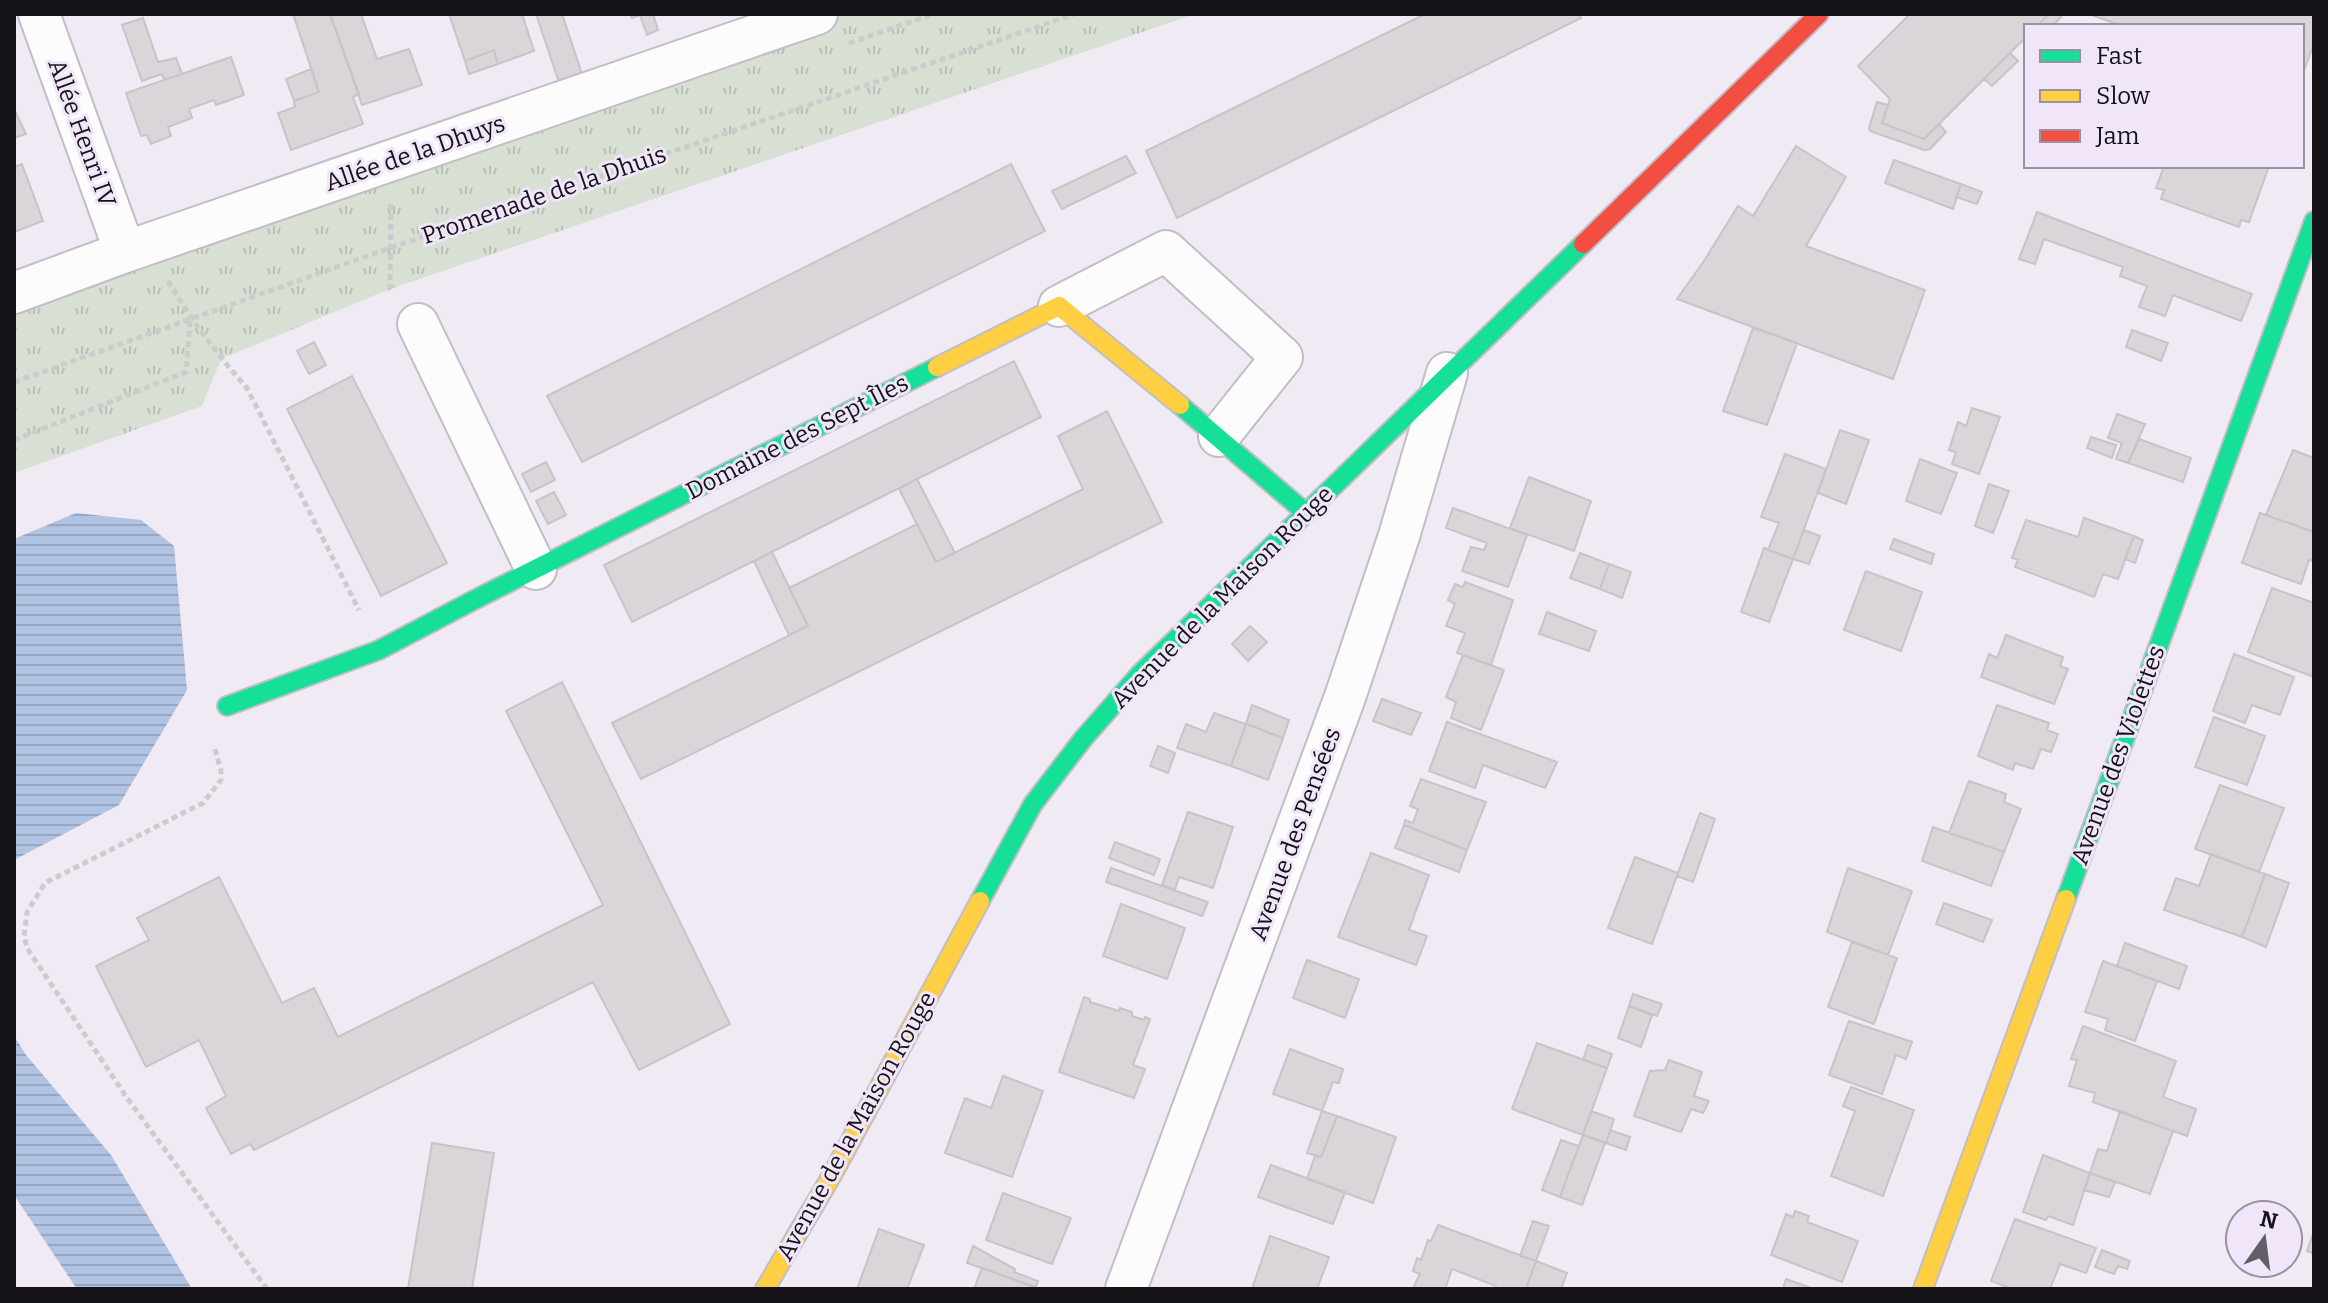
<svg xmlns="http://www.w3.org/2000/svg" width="2328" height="1303" font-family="Bitter,serif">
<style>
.grass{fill:url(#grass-tufts)}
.water{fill:url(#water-rules)}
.building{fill:#dbd4d8;stroke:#cac2c6;stroke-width:2}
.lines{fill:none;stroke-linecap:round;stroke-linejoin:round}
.street-casing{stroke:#c2bdc6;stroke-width:44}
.fast-casing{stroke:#c2bdc6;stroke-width:22}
.slow-casing{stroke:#c2bdc6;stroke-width:22}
.jam-casing{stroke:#c2bdc6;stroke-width:22}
.path{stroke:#cdcbce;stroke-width:5;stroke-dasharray:6 4;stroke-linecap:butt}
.street{stroke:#fdfcfd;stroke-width:40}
.fast{stroke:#16e098;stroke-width:18}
.slow{stroke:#ffcf43;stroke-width:18}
.jam{stroke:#f24e42;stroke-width:18}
.labels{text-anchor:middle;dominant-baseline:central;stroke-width:6;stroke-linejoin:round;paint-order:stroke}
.street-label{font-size:24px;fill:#151218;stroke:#f0e5f9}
</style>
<defs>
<pattern id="grass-tufts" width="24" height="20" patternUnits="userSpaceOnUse" patternTransform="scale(2)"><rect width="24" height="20" fill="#d7e0d2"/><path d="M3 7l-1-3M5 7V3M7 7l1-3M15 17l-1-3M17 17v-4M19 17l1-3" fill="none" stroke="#b8bfb4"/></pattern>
<pattern id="water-rules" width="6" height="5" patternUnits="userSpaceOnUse" patternTransform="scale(2)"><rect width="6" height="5" fill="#b1c3e2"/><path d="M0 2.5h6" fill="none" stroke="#97a6c1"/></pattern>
</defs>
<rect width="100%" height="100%" fill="#efeaf4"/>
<path class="grass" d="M817 14H1195L390 289 221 359 202 406 14 473V293Z"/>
<path class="water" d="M76 513 141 520 174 546 187 690 119 805 14 860V539Z
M14 1036 26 1055 111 1155 192 1289H77L14 1195Z"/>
<path class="building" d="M293 14H330L359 94 353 97 363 124 291 150 278 113 295 107 294 101 319 92Z
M330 14H361L377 59 409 49 422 85 362 105Z
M449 14H522L534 51 498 64 494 50 465 61Z
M536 14H562L583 77 560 85Z
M630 14H653L658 30 647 35 640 15 632 18Z
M1425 14H1579L1581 18 1177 218 1146 151Z
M1910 14H2049L2037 26H2026V37L1924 139 1882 123 1890 99 1858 66Z
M2049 14H2058L2061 17 2052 26H2037Z
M2089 14H2314V43L2302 76V26H2122Z
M143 18 158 62 176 58 182 74 164 80 162 74 142 81 122 25Z
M494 50 498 64 469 74 465 61Z
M2010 53 2018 61 1992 86 1984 79Z
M231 57 244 95 216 105 214 100 189 109 192 118 168 127 171 136 151 144 147 135 141 136 126 93Z
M311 69 319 92 294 101 286 79Z
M1877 102 1888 105 1882 123 1924 139 1939 124 1946 132 1930 149 1924 150 1870 131 1869 128Z
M14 109 26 134 14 138Z
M1796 146 1846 177 1806 246 1925 290 1893 379 1677 299 1704 261 1738 206 1753 216Z
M1126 156 1136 173 1062 209 1052 191Z
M1894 160 1961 184 1953 209 1885 183Z
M22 164 43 221 14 232V167Z
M1011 164 1045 231 582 462 547 396Z
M2164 166H2269L2249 222 2241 220 2239 227 2161 199 2164 190 2156 188Z
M1961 184 1982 192 1977 204 1956 197Z
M2037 212 2252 294 2241 321 2173 295 2165 316 2139 307 2147 286 2120 276 2123 267 2044 239 2035 264 2019 259Z
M1753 328 1797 343 1767 425 1723 411Z
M2132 330 2168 343 2161 361 2126 347Z
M314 342 326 365 309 374 297 351Z
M1014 361 1041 417 632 622 604 565Z
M352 376 447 563 381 596 287 409Z
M1972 408 2000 417 1979 474 1952 464 1956 452 1949 450 1958 422 1966 426Z
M1107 411 1162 522 641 779 612 723 808 626 789 588 917 524 936 562 1083 489 1058 436Z
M2117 414 2145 424 2128 463 2116 459 2122 443 2108 438Z
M1840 430 1869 440 1846 504 1818 493Z
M2091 437 2116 445 2112 458 2087 448Z
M2139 439 2191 458 2183 482 2128 463Z
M2293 450 2314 458V532L2266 515Z
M1785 454 1826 469 1793 559 1768 550 1779 523 1761 517Z
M1920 459 1957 473 1941 514 1906 501Z
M546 462 555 480 531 492 522 474Z
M1529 477 1591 501 1574 551 1510 528Z
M917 479 955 553 936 562 899 489Z
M1989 484 2009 491 1993 533 1975 526Z
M554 492 566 515 548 524 536 501Z
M1453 508 1527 535 1508 587 1462 571 1471 547 1484 550 1487 543 1446 528Z
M2260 513 2314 532V561L2309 560 2301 584 2242 563Z
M2084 518 2134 536 2118 579 2103 574 2094 597 2015 567 2018 560 2012 558 2026 520 2078 537Z
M1804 530 1820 536 1809 564 1793 559Z
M2134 536 2143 540 2135 563 2125 559Z
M1894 539 1934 554 1931 564 1890 549Z
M1764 548 1793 559 1769 622 1741 612Z
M772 552 808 626 789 635 754 561Z
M1580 553 1609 564 1600 589 1570 578Z
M1609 564 1631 572 1622 598 1600 589Z
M1866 571 1922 592 1901 651 1844 630Z
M1465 582 1513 600 1491 665 1457 653 1465 633 1446 626 1455 604 1448 600 1455 584 1463 587Z
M2272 588 2314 603V677L2248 652Z
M1547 612 1596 631 1589 651 1539 634Z
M1250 626 1267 642 1248 661 1232 644Z
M2006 635 2063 657 2060 666 2068 669 2054 704 1981 677 1989 654 1997 658Z
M2234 654 2294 677 2280 715 2252 705 2245 723 2213 711Z
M1463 655 1504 670 1481 730 1451 718 1456 702 1446 697Z
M562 682 730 1024 639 1070 593 982 254 1150 250 1144 231 1154 206 1108 226 1096 199 1040 146 1067 96 966 149 940 137 918 219 877 282 1003 314 988 338 1037 603 905 506 711Z
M1382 699 1421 713 1411 735 1373 721Z
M1252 705 1289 720 1283 738 1246 724Z
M1997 705 2049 723 2047 730 2058 734 2051 752 2041 749 2033 769 2015 763 2013 770 1978 756Z
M1214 713 1246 724 1231 766 1177 748 1186 724 1206 732Z
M2214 717 2265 736 2247 785 2195 767Z
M1447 722 1557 762 1545 788 1483 765 1475 788 1429 771Z
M1246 724 1283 738 1268 780 1231 766Z
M1158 746 1175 753 1168 773 1150 766Z
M1421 779 1486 802 1467 850 1404 825 1405 820 1413 823 1418 809 1410 806Z
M1969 781 2006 794 2004 802 2021 809 2004 852 1949 833Z
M2220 785 2284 808 2259 872 2195 849Z
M1188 812 1233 827 1213 888 1179 877 1175 890 1162 885Z
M1700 813 1715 819 1693 882 1677 876Z
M1404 825 1467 850 1459 872 1395 848Z
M1933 827 2004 852 1991 886 1922 861Z
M1115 842 1160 859 1154 875 1109 858Z
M1371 853 1429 875 1409 930 1427 936 1416 965 1338 937Z
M2211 854 2265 874 2242 937 2164 910 2176 878 2199 886Z
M1635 857 1678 873 1652 944 1608 928Z
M1111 868 1208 902 1202 916 1106 882Z
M1848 868 1912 891 1888 955 1827 932Z
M2265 874 2289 883 2266 947 2242 937Z
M1944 903 1992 920 1983 942 1936 924Z
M1121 904 1185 928 1167 979 1103 956Z
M1852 942 1897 958 1874 1024 1828 1007Z
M2125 943 2187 966 2179 989 2117 966Z
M1307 960 1359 979 1345 1018 1293 998Z
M2103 961 2157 981 2135 1041 2105 1030 2108 1019 2085 1012Z
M1633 994 1662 1004 1657 1016 1629 1006Z
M1084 997 1090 999V1002L1119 1011 1120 1008 1132 1012V1016L1144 1020 1145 1017 1150 1019 1133 1065 1145 1069 1134 1098 1059 1072Z
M1629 1006 1652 1015 1641 1047 1618 1038Z
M1849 1021 1912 1042 1906 1059 1896 1055 1882 1094 1829 1075Z
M2083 1026 2176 1061 2163 1097 2196 1109 2187 1136 2093 1102 2095 1093 2069 1086 2077 1060 2071 1059Z
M1537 1043 1607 1068 1583 1135 1512 1109Z
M1588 1045 1612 1054 1607 1068 1583 1060Z
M1290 1049 1343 1069 1339 1083 1333 1082 1322 1111 1273 1094Z
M1669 1060 1702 1072 1694 1096 1709 1101 1703 1113 1691 1109 1681 1132 1634 1116 1650 1071 1665 1070Z
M1003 1076 1043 1091 1012 1177 945 1153 965 1098 991 1108Z
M1851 1087 1914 1110 1883 1196 1831 1176 1855 1111 1843 1106Z
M1322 1111 1337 1116 1321 1157 1307 1153Z
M1591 1111 1614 1119 1606 1143 1583 1135Z
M2120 1111 2173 1131 2150 1194 2090 1173 2098 1149 2107 1151Z
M1337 1116 1396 1137 1373 1203 1307 1179 1315 1156 1321 1157Z
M1610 1130 1630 1137 1626 1150 1606 1143Z
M1583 1135 1605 1143 1582 1205 1560 1197Z
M1561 1140 1579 1146 1560 1197 1542 1190Z
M432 1143 494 1153 472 1289H408Z
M2043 1155 2090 1173 2073 1225 2048 1216 2046 1220 2023 1212Z
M1271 1165 1345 1192 1333 1224 1258 1197Z
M2090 1173 2115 1182 2109 1197 2084 1190Z
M1003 1193 1071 1218 1052 1264 986 1240Z
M1795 1211 1809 1216 1807 1222 1858 1241 1842 1282 1771 1255 1786 1214 1793 1217Z
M2015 1219 2096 1248 2086 1273 2060 1264 2050 1289H2012L1991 1281Z
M1533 1221 1549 1226 1536 1261 1520 1256Z
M1438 1225 1536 1261 1526 1289H1495L1496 1286 1452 1269 1445 1289 1413 1288 1420 1274 1413 1271 1417 1258 1421 1260 1428 1240 1431 1241Z
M879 1229 924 1245 907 1289H857Z
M2314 1231V1254L2307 1251Z
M1270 1236 1329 1257 1317 1289H1252Z
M973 1246 1015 1269 1014 1272 1038 1281 1036 1287 967 1263Z
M2102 1250 2130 1261 2127 1269 2118 1266 2114 1274 2095 1267Z
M1536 1261 1567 1273 1561 1289H1526Z
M982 1268 1034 1287 1033 1289H974Z
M1786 1279 1814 1289H1783Z"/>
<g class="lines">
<defs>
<path id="street" d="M39 14 125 252
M14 293 125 252 817 14
M1059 306 1166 251 1282 357 1219 436
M418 324 536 569
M1126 1289 1345 697 1399 536 1447 373"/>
<path id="fast" d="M1180 405 1306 513
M227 706 379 650 474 600 937 367
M2066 899 2314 221
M980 901 1033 804 1083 739 1140 674 1583 244"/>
<path id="slow" d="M937 367 1059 306 1180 405
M765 1289 832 1175 980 901
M1923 1289 2066 899"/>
<path id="jam" d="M1583 244 1819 14"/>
</defs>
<use href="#street" class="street-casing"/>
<use href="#fast" class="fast-casing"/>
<use href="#slow" class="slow-casing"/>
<use href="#jam" class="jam-casing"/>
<path class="path" d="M849 43 934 14
M391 204 390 289 393 293
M168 281C191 320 217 354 247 388L359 610
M14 382 390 248 1075 14
M14 440 186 372 190 319
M215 749 221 771V780L203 803 45 883 27 912 24 936 27 948 125 1095 267 1289"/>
<use href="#street" class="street"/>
<use href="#fast" class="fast"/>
<use href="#slow" class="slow"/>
<use href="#jam" class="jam"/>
</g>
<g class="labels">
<g class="street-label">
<text transform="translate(82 133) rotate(70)">Allée Henri IV</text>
<text transform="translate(415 153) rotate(-19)">Allée de la Dhuys</text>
<text transform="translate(544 195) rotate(-19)">Promenade de la Dhuis</text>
<text transform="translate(797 437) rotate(-27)">Domaine des Sept Îles</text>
<text transform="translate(1222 597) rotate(-45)">Avenue de la Maison Rouge</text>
<text transform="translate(2118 755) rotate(-70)">Avenue des Violettes</text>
<text transform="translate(1295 834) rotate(-70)">Avenue des Pensées</text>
<text transform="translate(856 1126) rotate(-61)">Avenue de la Maison Rouge</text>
</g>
</g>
<rect width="2328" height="1303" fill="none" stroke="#151218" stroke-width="32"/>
<rect x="2024" y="24" width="280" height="144" fill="#f0e5f9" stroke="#98919f" stroke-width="2"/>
<rect x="2040" y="50" width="40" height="12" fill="#16e098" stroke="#98919f" stroke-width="2"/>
<text x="2096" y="64" font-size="24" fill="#151218">Fast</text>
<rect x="2040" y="90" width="40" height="12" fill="#ffcf43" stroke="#98919f" stroke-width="2"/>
<text x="2096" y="104" font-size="24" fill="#151218">Slow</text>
<rect x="2040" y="130" width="40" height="12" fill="#f24e42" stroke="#98919f" stroke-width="2"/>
<text x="2096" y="144" font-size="24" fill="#151218">Jam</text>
<g transform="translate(2264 1239) rotate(14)"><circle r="38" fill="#f0e5f9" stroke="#98919f" stroke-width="2"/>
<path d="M0-6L14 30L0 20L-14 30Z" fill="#615e65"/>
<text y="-12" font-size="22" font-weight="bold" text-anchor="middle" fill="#151218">N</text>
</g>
</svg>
